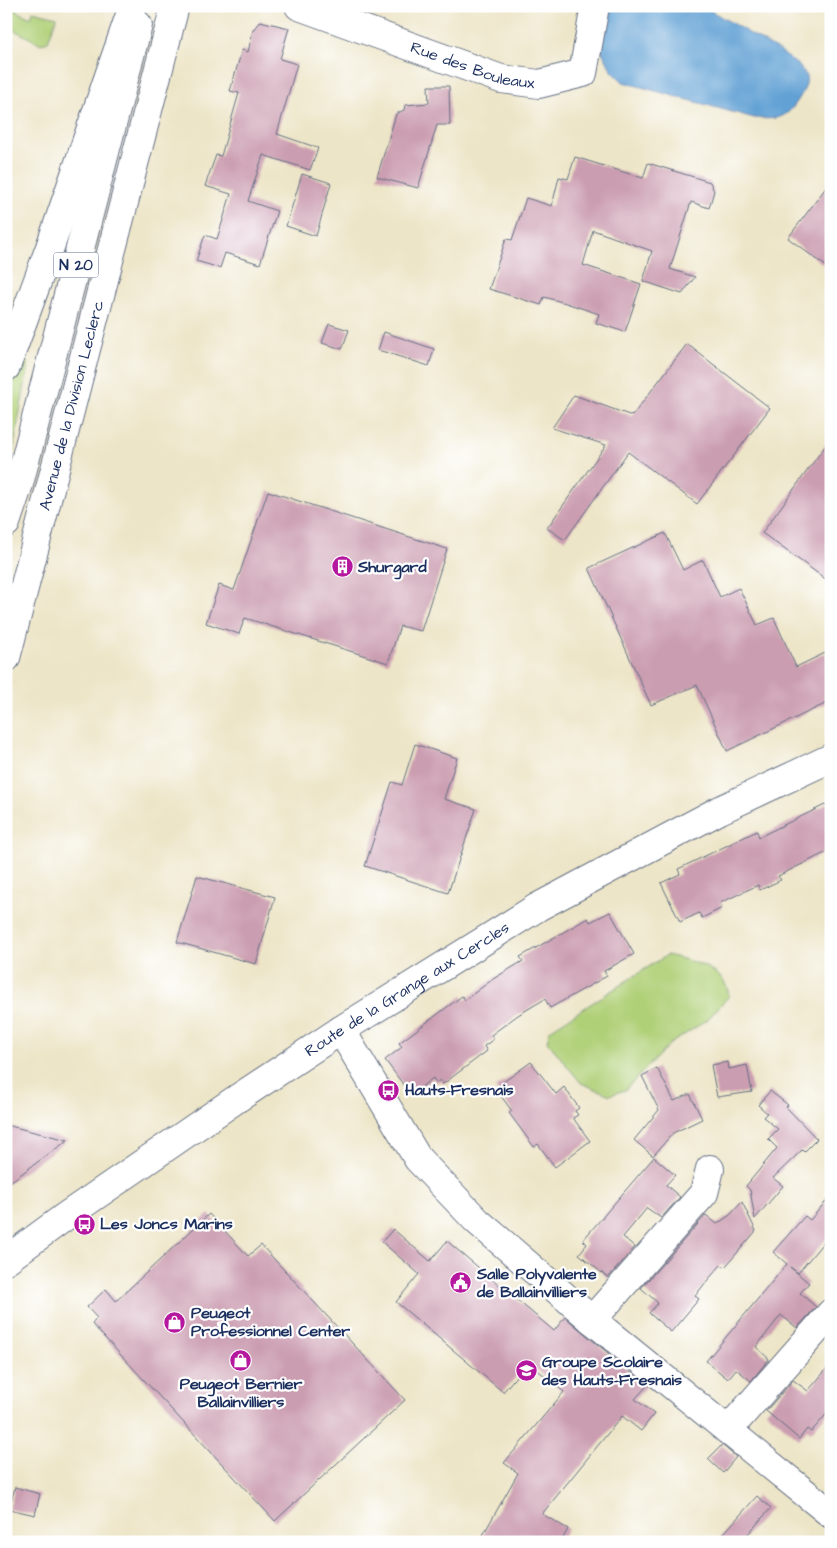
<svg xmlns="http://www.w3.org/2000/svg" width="837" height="1548" font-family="'Architects Daughter',sans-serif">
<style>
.green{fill:#b0d078;stroke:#66806b}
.water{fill:#62a1d4;stroke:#3e6899}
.building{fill:#cb9db0}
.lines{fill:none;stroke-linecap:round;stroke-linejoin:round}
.minor-casing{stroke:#646f83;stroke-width:30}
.major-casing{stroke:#646f83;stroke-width:30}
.highway-casing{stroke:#646f83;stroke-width:30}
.minor{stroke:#fff;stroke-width:28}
.major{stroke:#fff;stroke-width:28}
.highway{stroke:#fff;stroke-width:28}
.labels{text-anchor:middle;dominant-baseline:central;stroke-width:4.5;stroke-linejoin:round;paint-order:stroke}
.shield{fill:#fff;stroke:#5f6d8e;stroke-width:1}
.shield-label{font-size:15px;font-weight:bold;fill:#1b2f5e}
.street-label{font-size:16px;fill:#1b2f5e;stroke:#fff}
.poi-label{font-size:16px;font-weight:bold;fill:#1b2f5e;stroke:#fff;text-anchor:start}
</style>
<rect width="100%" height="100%" fill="#fff"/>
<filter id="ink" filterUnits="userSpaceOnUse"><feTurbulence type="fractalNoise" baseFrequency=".02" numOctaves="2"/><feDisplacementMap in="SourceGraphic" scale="10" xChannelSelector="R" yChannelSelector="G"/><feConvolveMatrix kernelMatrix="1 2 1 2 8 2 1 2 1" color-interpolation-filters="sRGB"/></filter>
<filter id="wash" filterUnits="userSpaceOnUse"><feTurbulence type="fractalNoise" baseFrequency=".0096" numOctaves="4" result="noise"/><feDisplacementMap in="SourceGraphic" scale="20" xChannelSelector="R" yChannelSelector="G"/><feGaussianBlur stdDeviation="1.12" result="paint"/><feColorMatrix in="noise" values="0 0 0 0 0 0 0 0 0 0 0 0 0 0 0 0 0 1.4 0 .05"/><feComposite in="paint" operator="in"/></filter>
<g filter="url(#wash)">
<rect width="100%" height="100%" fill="#ede5c7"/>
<path class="green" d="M6 6 31 18 33 11 57 17 48 41 41 44 6 26Z
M22 360 29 363 6 488V391L15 363Z
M667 955C690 961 726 967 729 996L707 1020 670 1044 625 1090 610 1095 581 1083 547 1041 550 1030Z"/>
<path class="water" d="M605 6H703L781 52 799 66 806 75C808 84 804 90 800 97 787 119 778 120 754 118L623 82 612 71 600 48Z"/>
<g id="blocks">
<path class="building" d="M260 21 289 28 280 59 297 64 277 134 318 148 310 170 263 155 248 201 277 211 260 264 225 253 220 268 196 261 205 235 217 239 231 194 205 186 216 155 221 156 239 93 230 91 242 50 248 52 253 30Z
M428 86H449L450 125H437L418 188 377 177 396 114 404 110 405 105 429 103Z
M575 157 643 178 648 163 710 182 714 191 709 208 691 202 670 269 695 277 682 294 643 281 652 251 593 230 583 265 641 284 625 332 596 323 599 314 566 303 544 297 541 305 489 289 506 239 512 240 526 198 552 206 559 177 568 179Z
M302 174 331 183 316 236 286 226Z
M831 181V270L788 238Z
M329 324 349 330 342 349 322 343Z
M384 332 434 349 429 366 378 350Z
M687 344 770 408 697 504 628 452 565 540 547 528 606 445 552 428 574 395 632 416Z
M831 438V583L762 533Z
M268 491 447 549 421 631 400 626 388 663 245 618 239 634 206 623 219 585 234 590Z
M665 533 683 570 703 560 720 597 739 588 757 625 774 618 796 667 825 653 831 665V701L727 751 697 685 651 705 589 568Z
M415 744 457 758 444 799 476 809 448 893 365 866 392 782 402 785Z
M831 802V850L778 876 781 880 760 890 758 885 720 903 722 908 702 918 699 913 680 922 661 883 680 874 678 869 757 831 759 837Z
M197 876 275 897 256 964 177 942Z
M610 912 634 954 604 971 607 976 550 1008 545 999 518 1015 491 1035 494 1039 484 1046 487 1051 443 1084 440 1080 436 1083 433 1078 411 1095 385 1060 402 1047 399 1043 462 996 465 1000 493 979 523 961 520 957 588 918 590 922Z
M531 1062 556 1094 564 1087 579 1108 575 1111 578 1115 573 1118 590 1141 555 1167 538 1144 534 1147 509 1113 512 1111 495 1088Z
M728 1062 729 1069 747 1065 752 1092 717 1097 711 1065Z
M657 1068 674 1101 690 1094 702 1119 673 1133 653 1156 634 1140 659 1110 642 1076Z
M770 1091 788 1105 786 1107 817 1139 804 1152 802 1150 773 1178 783 1186 755 1219 750 1190 746 1186 777 1148 768 1139 778 1129 763 1117 767 1113 758 1105Z
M6 1125 30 1131 68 1140 6 1185Z
M654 1157 675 1175 666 1185 680 1197 661 1218 647 1208 623 1237 635 1247 608 1278 579 1254 587 1244 583 1240Z
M831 1196V1233L798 1273 790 1267 809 1283 800 1293 816 1307 797 1328 781 1315 756 1347 769 1359 751 1381 736 1369 728 1379 706 1361 787 1264 773 1252 805 1216 810 1220Z
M742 1202 756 1231 725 1267 721 1265 706 1282 695 1296 699 1299 671 1332 649 1313 658 1303 641 1288 706 1215 717 1224 730 1215Z
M209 1214 248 1256 261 1245 405 1400 275 1521 92 1324 97 1318 87 1307 106 1289 116 1301Z
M393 1229 430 1261 447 1241 554 1331 565 1317 647 1386 635 1399 654 1414 641 1431 622 1416 542 1514 568 1529 561 1542H479L518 1473 504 1463 564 1392 528 1362 503 1392 396 1302 419 1274 382 1242Z
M831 1364V1409L811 1432 807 1429 799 1439 766 1411 793 1380 808 1391Z
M722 1445 736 1457 723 1473 708 1459Z
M15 1487 40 1494 35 1515 9 1509Z
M757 1496 771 1508 741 1542H716Z"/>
</g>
</g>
<g filter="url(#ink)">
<use href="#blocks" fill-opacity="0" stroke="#646f83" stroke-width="1"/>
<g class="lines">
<defs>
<g id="minor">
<path id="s1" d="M299 6 501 79 539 84 583 73 595 6"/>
<path d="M341 1030 418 1159 477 1221 592 1320 831 1514"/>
<path id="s2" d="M6 1260 66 1216 235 1100 341 1030 538 907 720 810 831 758"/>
<path d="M592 1320 704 1193 710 1169"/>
<path d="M728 1430 831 1313"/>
</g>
<path id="major" d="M6 523 19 484 138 25"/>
<g id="highway">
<path d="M6 367 50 247 133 6"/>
<path id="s3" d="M6 658 175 6"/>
</g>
</defs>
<use href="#minor" class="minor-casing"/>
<use href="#major" class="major-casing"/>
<use href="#highway" class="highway-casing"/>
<use href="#minor" class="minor"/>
<use href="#major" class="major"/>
<use href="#highway" class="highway"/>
</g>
</g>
<defs>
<symbol id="building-disc" viewBox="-11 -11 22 22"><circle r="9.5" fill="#b5179e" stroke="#fff"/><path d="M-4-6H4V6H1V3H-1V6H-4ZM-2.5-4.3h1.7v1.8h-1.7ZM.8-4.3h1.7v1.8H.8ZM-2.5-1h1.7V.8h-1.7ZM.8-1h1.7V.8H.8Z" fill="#fff"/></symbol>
<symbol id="bus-disc" viewBox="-11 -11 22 22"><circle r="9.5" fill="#b5179e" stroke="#fff"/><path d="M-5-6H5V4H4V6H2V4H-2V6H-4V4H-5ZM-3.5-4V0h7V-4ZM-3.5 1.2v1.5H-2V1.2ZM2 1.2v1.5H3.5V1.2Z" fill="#fff"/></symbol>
<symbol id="civic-disc" viewBox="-11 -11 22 22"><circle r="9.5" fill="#b5179e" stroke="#fff"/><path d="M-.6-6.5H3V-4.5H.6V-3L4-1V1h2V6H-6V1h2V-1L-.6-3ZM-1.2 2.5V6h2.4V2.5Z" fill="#fff"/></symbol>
<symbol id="shop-disc" viewBox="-11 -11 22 22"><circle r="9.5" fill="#b5179e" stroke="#fff"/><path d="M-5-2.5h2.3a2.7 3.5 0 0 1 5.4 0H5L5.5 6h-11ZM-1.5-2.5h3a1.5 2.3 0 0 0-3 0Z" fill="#fff"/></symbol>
<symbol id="school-disc" viewBox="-11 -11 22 22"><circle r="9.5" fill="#b5179e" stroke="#fff"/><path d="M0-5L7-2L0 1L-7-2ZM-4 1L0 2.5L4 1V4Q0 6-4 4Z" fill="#fff"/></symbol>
</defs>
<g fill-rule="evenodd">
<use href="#building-disc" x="330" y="554" width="25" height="25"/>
<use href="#bus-disc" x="376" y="1078" width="25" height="25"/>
<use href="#bus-disc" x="72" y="1212" width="25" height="25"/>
<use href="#civic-disc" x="448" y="1270" width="25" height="25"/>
<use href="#shop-disc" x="162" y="1310" width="25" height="25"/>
<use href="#shop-disc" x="228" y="1348" width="25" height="25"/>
<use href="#school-disc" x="514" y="1358" width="25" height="25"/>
</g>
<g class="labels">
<rect class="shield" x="53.5" y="252.5" width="45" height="25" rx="4"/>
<g class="shield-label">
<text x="76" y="265">N 20</text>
</g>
<g class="street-label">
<text stroke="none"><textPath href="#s1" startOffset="184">Rue des Bouleaux</textPath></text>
<text stroke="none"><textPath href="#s3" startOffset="261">Avenue de la Division Leclerc</textPath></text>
<text stroke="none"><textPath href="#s2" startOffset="484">Route de la Grange aux Cercles</textPath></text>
</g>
<g class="poi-label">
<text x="358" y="567">Shurgard</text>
<text x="405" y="1090">Hauts-Fresnais</text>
<text x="100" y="1224">Les Joncs Marins</text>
<text x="477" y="1274">Salle Polyvalente<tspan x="477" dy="18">de Ballainvilliers</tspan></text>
<text x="191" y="1313">Peugeot<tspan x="191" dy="18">Professionnel Center</tspan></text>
<text x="542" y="1362">Groupe Scolaire<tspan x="542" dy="18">des Hauts-Fresnais</tspan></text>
<text x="241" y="1384" text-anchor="middle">Peugeot Bernier<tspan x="241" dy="18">Ballainvilliers</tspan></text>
</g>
</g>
<rect width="837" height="1548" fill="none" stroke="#fff" stroke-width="25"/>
</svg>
